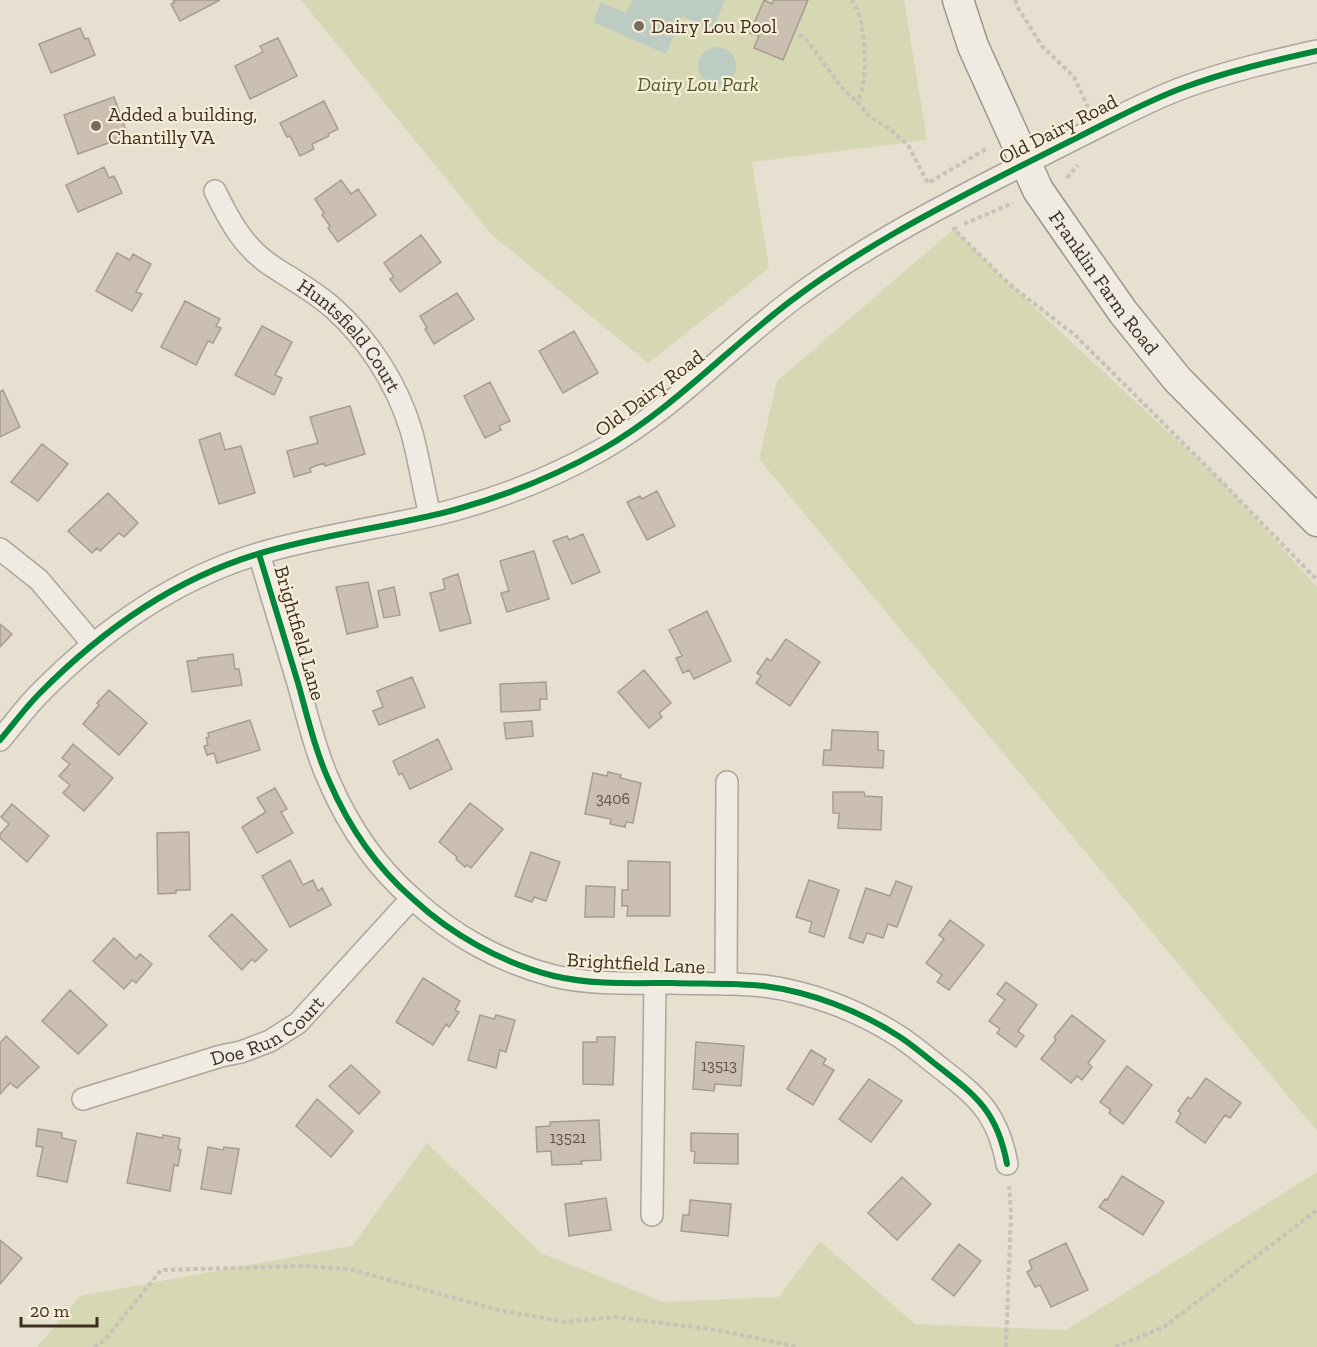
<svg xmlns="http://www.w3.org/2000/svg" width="1317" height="1347" font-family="'Zilla Slab',serif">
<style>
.green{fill:#d6d7b3}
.water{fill:#bcccc2}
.building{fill:#cbbfb2;stroke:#a89c90;stroke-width:1.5}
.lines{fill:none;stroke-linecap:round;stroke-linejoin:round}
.street-casing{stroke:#ada599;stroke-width:24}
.secondary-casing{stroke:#9c958a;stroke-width:33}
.path{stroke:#c8c2b9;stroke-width:4;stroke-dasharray:4.5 3;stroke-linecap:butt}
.street{stroke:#efebe3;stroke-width:21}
.secondary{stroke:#efebe3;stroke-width:30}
.cycleway-casing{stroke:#f7eed8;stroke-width:10}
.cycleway{stroke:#00873e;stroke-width:6}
.poi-dot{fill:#786c5e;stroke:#f7eed8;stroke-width:2}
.labels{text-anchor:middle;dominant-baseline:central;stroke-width:4.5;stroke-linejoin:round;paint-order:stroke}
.number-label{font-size:16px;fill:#605244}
.poi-label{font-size:20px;fill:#3d2e20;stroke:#f7eed8;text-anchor:start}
.park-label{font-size:20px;font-style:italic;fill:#4d5a26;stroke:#f7eed8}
.street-label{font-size:20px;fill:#3d2e20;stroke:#f7eed8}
</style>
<rect width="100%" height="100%" fill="#e7e0d1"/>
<path class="green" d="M301 0H904L927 140 752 162 769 268 648 363 491 234Z
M954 229 1009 284 1226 486 1317 587V1131L759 459 777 381Z
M427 1143 541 1253 663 1302 779 1297 820 1241 915 1324 1066 1330 1317 1172V1347H37L80 1296 352 1246Z"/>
<path class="water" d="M632 0H725L713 29 682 16 666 54 593 22 601 2 626 13Z
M698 66a19 19 0 1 1 38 0a19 19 0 1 1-38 0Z"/>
<path class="building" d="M173 0H220L180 21 171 4 175 2Z
M764 0 772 4 774 0H808L783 60 754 48 759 36 750 33Z
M80 28 85 39 88 38 95 55 51 73 39 44Z
M278 38 297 76 250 99 235 66 263 52 260 46Z
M114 97 128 136 78 154 64 115Z
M114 97 128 136 78 154 64 115Z
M324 101 338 129 328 134 329 136 312 144 314 149 300 156 290 136 287 137 280 123Z
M104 167 109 178 114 176 122 193 78 212 66 185Z
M341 180 351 194 358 189 376 215 338 242 328 228 330 226 322 215 324 213 315 199Z
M421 235 441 262 400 292 390 279 394 277 384 263Z
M117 253 130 260 133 254 151 264 136 292 142 294 132 311 96 291Z
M457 293 474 319 434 344 425 329 427 328 420 316Z
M185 301 220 319 216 326 221 328 213 343 208 341 196 365 161 347Z
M262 326 292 342 275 375 282 378 274 395 235 375Z
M574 331 598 373 563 393 539 351Z
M490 382 510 421 499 426 501 430 485 438 464 396Z
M3 390 20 427 0 437V392Z
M350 406 365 454 325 466 324 463 310 468 311 472 294 477 287 451 318 443 310 417Z
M220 433 225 450 241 446 255 493 219 504 199 440Z
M42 444 68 464 38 501 11 482Z
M657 491 675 526 647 540 627 502 640 496 642 499Z
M108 493 138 523 124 537 119 533 100 551 97 548 92 553 68 531Z
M583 534 600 572 572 584 553 541 567 536 569 540Z
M534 551 549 599 507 612 501 593 509 591 500 561Z
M458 574 471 623 440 631 430 593 445 589 443 579Z
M368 582 378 627 347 634 336 587Z
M394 587 400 615 384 618 378 591Z
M707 611 731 661 694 679 689 670 683 673 676 658 682 656 669 630Z
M0 624 12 634 0 647Z
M786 639 820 662 790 706 756 683 761 676 757 673 767 658 771 661Z
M233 654 235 669H239L242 685 192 692 187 661 198 660V658Z
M644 670 671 703 659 713 662 717 649 728 618 692Z
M412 677 425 707 379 725 373 711 383 707 377 691Z
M546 682 547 699H540V710L501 712 500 684Z
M109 690 147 723 119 755 83 724 99 705 97 703Z
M250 720 260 750 217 763 214 753 207 755 204 746 208 745 206 738 209 737 208 733Z
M532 721 533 736 506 739 504 723Z
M832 730 878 732V750L884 751 883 768 823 765 824 750H831Z
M438 739 452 769 410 789 402 773 399 775 393 761Z
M73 744 113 778 84 811 63 793 70 785 59 776 70 764 62 758Z
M608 772 621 775 620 778 641 783 633 823 626 822 625 827 610 824 611 819 585 814 593 773 607 776Z
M275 788 287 809 281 812 293 833 257 853 242 827 266 812 257 798Z
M833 792H864L865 796 882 797 881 830 838 828 839 813H833Z
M470 803 503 829 471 868 467 865 465 867 456 859 457 857 439 842Z
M12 804 49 836 27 862 0 838V834L9 824 1 817Z
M189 832 190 890H176V893L158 894 157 833Z
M531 852 560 862 546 901 534 897 532 902 515 896Z
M290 860 303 885 313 880 318 891 322 888 331 905 290 927 262 876Z
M628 861 670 862V916H627L628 906H622V890H628Z
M809 880 839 890 824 937 809 932 812 922 796 917Z
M896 881 912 887 897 927 888 924 883 938 867 933 863 943 849 938 866 888 890 896Z
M586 886 615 887 614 917H585Z
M232 914 267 950 255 962 252 959 242 970 209 936Z
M950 920 984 945 949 990 937 982 942 975 926 963 944 939 939 935Z
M114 938 136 959 140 954 152 964 136 983 132 980 124 989 93 961Z
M423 978 460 1001 455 1010 459 1012 449 1027 446 1024 433 1045 396 1022Z
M1006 982 1037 1005 1018 1031 1024 1036 1016 1047 997 1033 1000 1029 989 1021 1005 1000 997 994Z
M70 990 107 1025 78 1054 42 1021Z
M480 1015 494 1019 496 1015 515 1020 506 1052 500 1050 496 1068 468 1060Z
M1072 1015 1105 1041 1088 1063 1092 1067 1082 1080 1077 1076 1071 1083 1041 1059 1056 1040 1054 1037Z
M6 1036 39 1067 17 1088 10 1083 0 1094V1043Z
M597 1037H615L613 1085 583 1084V1042H597Z
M696 1042 744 1046 741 1086 715 1084 714 1091 693 1089Z
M811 1050 826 1059 823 1064 834 1070 813 1105 787 1089Z
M351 1065 380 1092 359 1114 329 1086Z
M1127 1066 1152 1085 1123 1124 1109 1113 1111 1110 1100 1102Z
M1206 1078 1241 1103 1230 1118 1225 1115 1205 1143 1176 1122 1181 1113 1178 1111 1188 1097 1191 1099Z
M869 1079 902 1101 871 1142 839 1119Z
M317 1099 353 1131 331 1157 296 1126Z
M599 1120 601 1160 581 1161 582 1164 552 1165 551 1151 537 1152 536 1127 550 1126V1122Z
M38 1129 62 1133V1138L76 1141 67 1182 37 1176 43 1147 36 1146Z
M137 1133 163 1138V1135L180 1138 178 1149 181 1150 178 1166 174 1165 170 1191 127 1183Z
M691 1133 738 1134V1164L694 1163 695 1152 691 1151Z
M208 1147 223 1150 224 1147 239 1149 231 1194 201 1189Z
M1122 1176 1164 1202 1143 1235 1099 1207 1105 1199 1107 1200Z
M902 1177 931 1204 897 1240 868 1213Z
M606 1198 611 1230 569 1236 565 1204Z
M690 1200 731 1204 728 1236 681 1231 683 1215H689Z
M0 1240 22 1258 0 1284Z
M1066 1243 1088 1290 1051 1307 1040 1285 1035 1287 1027 1272 1032 1269 1029 1261Z
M959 1244 981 1261 954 1296 932 1279Z"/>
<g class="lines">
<defs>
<g id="street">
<path id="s1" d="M215 191C229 220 244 248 272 266 293 280 314 291 333 308 369 340 397 384 411 430 419 458 423 487 430 515"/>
<path d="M0 549 39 580 93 644"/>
<path d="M259 554C272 597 285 640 298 683 307 715 315 750 329 781 348 825 376 867 413 899 452 935 502 963 554 976 592 985 633 983 672 983 703 984 734 983 764 986 811 992 860 1011 900 1037 912 1045 923 1054 934 1063 975 1095 997 1110 1007 1164"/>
<path d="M0 740C13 725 25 708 39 694 101 631 176 578 261 553 324 534 390 527 454 510 505 496 555 476 601 450 672 410 728 348 792 300 857 251 929 213 1001 176 1034 159 1069 142 1102 125 1130 111 1157 97 1185 87 1229 71 1272 61 1317 51"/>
<path d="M726 984 727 782"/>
<path id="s2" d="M83 1099 221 1056 241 1052 270 1041 298 1023 412 898"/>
<path d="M652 1215 655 983"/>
</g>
<g id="secondary">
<path id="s3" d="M958 0 973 46 1038 190 1074 242 1123 312 1177 379 1317 521"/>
</g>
</defs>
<use href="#street" class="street-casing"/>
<use href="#secondary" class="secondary-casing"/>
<path class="path" d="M851 0C865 13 866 61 864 79 863 87 860 95 858 103L870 117 890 129 908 145 928 183 986 149
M1015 0 1018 8 1042 46 1074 77 1088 107
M799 35 805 38 843 89 858 103
M1067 178 1078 165
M964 224 1013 203
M957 227 954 229 1009 284 1076 336 1226 486 1317 580
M94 1347 104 1341 161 1270 304 1266 349 1269 499 1310 564 1322 615 1317 717 1330 799 1347
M1006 1347 1011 1212 1009 1186
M1115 1347 1164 1327 1317 1210"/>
<use href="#street" class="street"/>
<use href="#secondary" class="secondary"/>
<defs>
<path id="cycleway" d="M259 554C272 597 285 640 298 683 307 715 315 750 329 781 348 825 376 867 413 899 452 935 502 963 554 976 592 985 633 983 672 983 703 984 734 983 764 986 811 992 860 1011 900 1037 912 1045 923 1054 934 1063 975 1095 997 1110 1007 1164
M0 740C13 725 25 708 39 694 101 631 176 578 261 553 324 534 390 527 454 510 505 496 555 476 601 450 672 410 728 348 792 300 857 251 929 213 1001 176 1034 159 1069 142 1102 125 1130 111 1157 97 1185 87 1229 71 1272 61 1317 51"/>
</defs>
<use href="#cycleway" class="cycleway-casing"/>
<use href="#cycleway" class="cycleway"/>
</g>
<g class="poi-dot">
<circle cx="639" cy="26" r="6"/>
<circle cx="96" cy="126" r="6"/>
</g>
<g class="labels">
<g class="number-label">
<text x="613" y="798">3406</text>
<text x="719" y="1065">13513</text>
<text x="568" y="1137">13521</text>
</g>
<g class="poi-label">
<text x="651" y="26">Dairy Lou Pool</text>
<text x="108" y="114">Added a building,<tspan x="108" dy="23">Chantilly VA</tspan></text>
</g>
<g class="park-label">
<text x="698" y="84">Dairy Lou Park</text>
</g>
<g class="street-label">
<text transform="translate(1058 129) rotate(-27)">Old Dairy Road</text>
<text stroke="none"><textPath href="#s3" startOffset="320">Franklin Farm Road</textPath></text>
<text stroke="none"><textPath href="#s1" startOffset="201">Huntsfield Court</textPath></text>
<text transform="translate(649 393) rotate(-37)">Old Dairy Road</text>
<text transform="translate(300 633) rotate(74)">Brightfield Lane</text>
<text transform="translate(636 963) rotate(3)">Brightfield Lane</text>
<text stroke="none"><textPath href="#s2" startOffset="198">Doe Run Court</textPath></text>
</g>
</g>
<path d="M21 1317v9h76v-9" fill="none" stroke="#3d2e20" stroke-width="3"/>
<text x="30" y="1317" font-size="18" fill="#3d2e20" stroke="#f7eed8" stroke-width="4.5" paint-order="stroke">20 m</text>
</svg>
